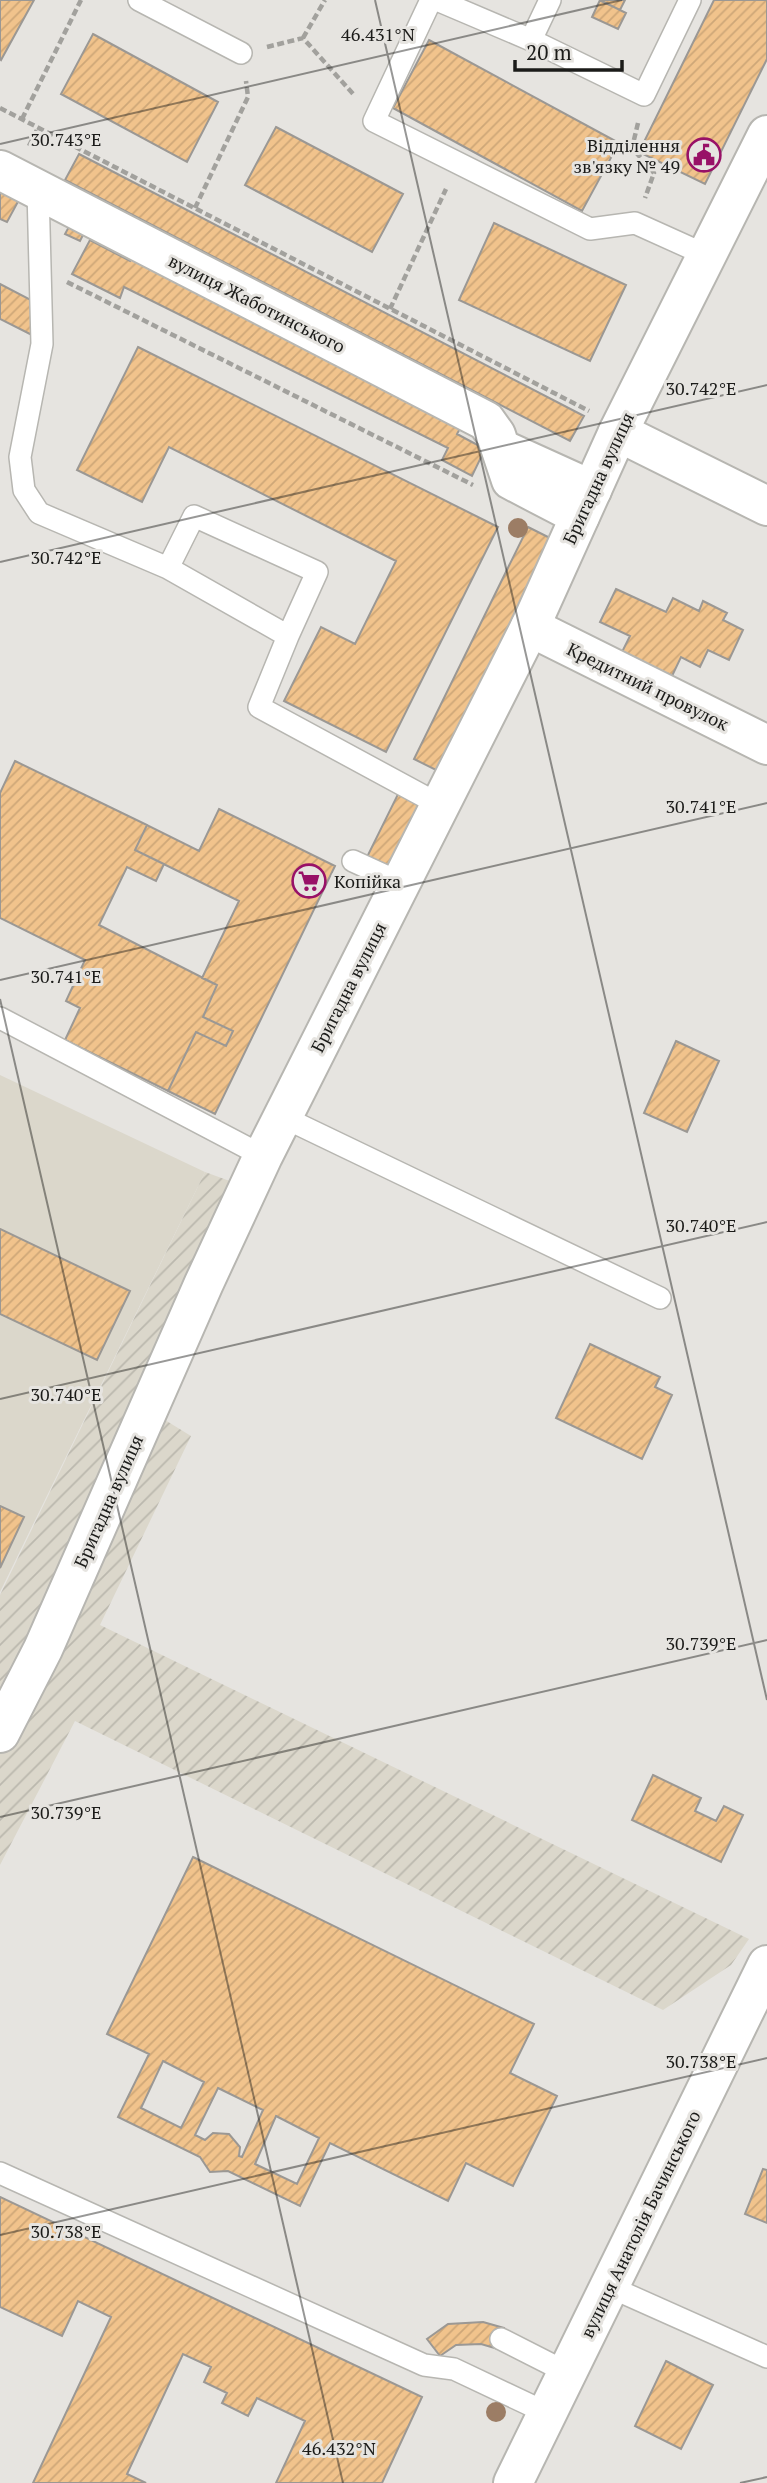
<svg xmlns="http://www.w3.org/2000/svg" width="767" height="2483" font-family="'PT Serif',serif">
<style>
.built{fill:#dbd7cb}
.industrial{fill:url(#industrial-furrows)}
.building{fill:url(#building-hatch);stroke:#9b9894;stroke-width:2;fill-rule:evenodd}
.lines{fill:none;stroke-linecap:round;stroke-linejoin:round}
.service-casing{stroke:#b7b6b1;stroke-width:24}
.minor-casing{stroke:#b7b6b1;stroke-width:42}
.tertiary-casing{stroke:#b7b6b1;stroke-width:42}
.path{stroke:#a2a19d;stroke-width:4.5;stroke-dasharray:7 3.5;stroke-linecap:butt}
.service{stroke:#fff;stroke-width:21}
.minor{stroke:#fff;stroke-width:38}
.tertiary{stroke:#fff;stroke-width:38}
.tree{fill:#9c7d65}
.ticks{fill:none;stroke:#1b1b19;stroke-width:2;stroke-opacity:0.45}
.labels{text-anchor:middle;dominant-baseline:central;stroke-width:6;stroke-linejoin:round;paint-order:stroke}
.poi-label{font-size:18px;fill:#1b1b19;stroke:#e6e4e0;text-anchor:end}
.street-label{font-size:18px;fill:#1b1b19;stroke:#e6e4e0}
.ticks-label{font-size:18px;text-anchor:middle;fill:#1b1b19;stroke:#e6e4e0;stroke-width:6;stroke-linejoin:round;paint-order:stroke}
</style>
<defs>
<pattern id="industrial-furrows" width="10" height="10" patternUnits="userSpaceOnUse" patternTransform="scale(1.75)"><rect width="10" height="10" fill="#dbd7cb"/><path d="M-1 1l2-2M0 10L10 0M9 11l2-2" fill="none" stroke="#bbb8ae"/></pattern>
<pattern id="building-hatch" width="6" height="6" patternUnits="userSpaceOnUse" patternTransform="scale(1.75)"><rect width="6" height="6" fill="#f1c38c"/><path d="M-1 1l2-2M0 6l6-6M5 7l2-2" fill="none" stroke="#cea778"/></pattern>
</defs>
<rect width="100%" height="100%" fill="#e6e4e0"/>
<path class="built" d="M0 1075 205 1172 0 1592Z"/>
<path class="industrial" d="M205 1172 238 1184 165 1420 191 1436 100 1625 749 1939 731 1965 663 2010 75 1721 0 1865V1595Z"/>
<path class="building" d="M0 0H34L1 60 0 59Z
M599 0H625L620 10Z
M600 0 626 13 618 29 592 17Z
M714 0H767V59L705 184 639 152Z
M93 34 218 102 187 162 61 94Z
M429 40 619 143 582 211 393 108Z
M276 127 403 194 372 252 245 185Z
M79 154 584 416 570 441 65 180Z
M0 187 20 198 7 222 0 219Z
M71 223 85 231 80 241 65 234Z
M494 223 626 285 590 361 459 300Z
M90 240 130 261 133 255 464 421 457 434 485 449 472 476 442 460 448 448 124 287 120 298 72 274Z
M0 284 31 300 32 335 0 319Z
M138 347 498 527 386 752 284 701 321 627 355 644 396 561 169 447 142 502 77 470Z
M528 527 554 540 440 772 414 759Z
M616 589 666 612 673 598 699 611 703 601 727 613 723 620 743 630 729 660 708 650 700 667 681 657 672 676 669 674 664 684 617 662 630 636 600 622Z
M15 761 147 825 135 850 164 864 156 881 127 867 99 925 217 985 203 1017 233 1031 226 1046 196 1032 168 1091 65 1040 80 1008 66 1001 85 960 0 918V793Z
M402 786 428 800 393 870 367 857Z
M219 809 335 866 215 1114 168 1091 196 1032 226 1046 233 1031 203 1017 217 985 202 978 239 901 135 850 147 825 199 851Z
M676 1041 719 1061 687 1132 644 1113Z
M0 1229 130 1291 97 1360 0 1314Z
M590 1344 660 1377 655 1387 672 1395 642 1459 556 1418Z
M0 1506 24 1517 0 1568Z
M653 1775 701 1798 695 1811 716 1821 724 1806 743 1815 721 1862 632 1820Z
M193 1857 534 2024 510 2073 557 2096 513 2186 466 2163 448 2201 330 2143 300 2206 228 2171 210 2172 200 2157 118 2117 149 2054 107 2034ZM163 2061 204 2082 181 2128 141 2108ZM218 2088 263 2110 242 2157 239 2156 240 2147 229 2134 213 2133 205 2140 195 2135ZM276 2116 319 2138 297 2184 255 2164Z
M763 2169 767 2170V2223L745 2214Z
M0 2197 422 2397 382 2483H276L305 2421 257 2398 248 2416 222 2403 227 2393 204 2382 211 2367 183 2354 127 2474 146 2483H33L111 2317 78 2301 62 2336 0 2307Z
M483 2322 504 2328 498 2349 481 2344 456 2345 440 2356 427 2339 448 2324Z
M666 2361 713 2385 681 2449 635 2426Z"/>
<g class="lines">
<defs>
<path id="service" d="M139 0 241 53
M431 0 374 121 590 229 635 223 706 255
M437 0 531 40
M550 0 531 40 644 95 690 0
M38 190 42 344 20 457 24 490 39 513 168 568 288 636 259 707 440 805
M168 568 194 516 317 572 288 636
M353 861 401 883
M0 1018 263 1156
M283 1117 660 1298
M0 2173 424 2365 454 2369 547 2413
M610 2287 767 2357
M501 2339 568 2373"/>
<path id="minor" d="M0 170 486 421 496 435 511 480 580 516
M618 432 767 506
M506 451 592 490
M530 627 767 745
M513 2483 767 1965"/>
<path id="tertiary" d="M0 1733 43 1649 204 1283 263 1156 530 627 618 432 767 135"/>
</defs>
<use href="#service" class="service-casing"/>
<use href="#minor" class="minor-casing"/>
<use href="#tertiary" class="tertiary-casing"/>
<path class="path" d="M303 38 325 0
M267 47 303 38 354 95
M0 108 589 411
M22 119 81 0
M638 123 632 148 654 173 645 198
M29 146 38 128
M195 208 248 97 246 81
M67 282 473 485
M390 309 446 189"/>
<use href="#service" class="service"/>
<use href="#minor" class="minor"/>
<use href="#tertiary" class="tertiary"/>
</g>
<g class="tree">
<circle cx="518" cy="528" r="10"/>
<circle cx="496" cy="2412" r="10"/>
</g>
<path class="ticks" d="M375 0 767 1700M0 144 622 0M0 562 767 385M0 980 767 803M0 999 343 2483M0 1399 767 1222M0 1817 767 1640M0 2235 767 2058M740 2483 767 2477"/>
<defs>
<symbol id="civic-ring" viewBox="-11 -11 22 22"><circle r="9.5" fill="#e6e4e0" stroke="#981167" stroke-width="1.5"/><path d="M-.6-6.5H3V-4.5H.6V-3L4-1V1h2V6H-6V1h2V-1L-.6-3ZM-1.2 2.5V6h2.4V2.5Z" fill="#981167"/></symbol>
<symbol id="supermarket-ring" viewBox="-11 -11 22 22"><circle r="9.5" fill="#e6e4e0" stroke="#981167" stroke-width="1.5"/><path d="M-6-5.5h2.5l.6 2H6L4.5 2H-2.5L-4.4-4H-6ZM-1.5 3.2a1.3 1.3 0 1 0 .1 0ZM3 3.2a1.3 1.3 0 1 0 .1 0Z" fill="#981167"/></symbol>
</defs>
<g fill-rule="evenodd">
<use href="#civic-ring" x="685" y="136" width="38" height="38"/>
<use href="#supermarket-ring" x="290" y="862" width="38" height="38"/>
</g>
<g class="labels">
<g class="poi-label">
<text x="680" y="145">Відділення<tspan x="680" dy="21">зв'язку № 49</tspan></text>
<text x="334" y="881" text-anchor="start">Копійка</text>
</g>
<g class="street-label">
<text transform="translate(257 303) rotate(27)">вулиця Жаботинського</text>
<text transform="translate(598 478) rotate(-65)">Бригадна вулиця</text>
<text transform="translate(648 686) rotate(26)">Кредитний провулок</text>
<text transform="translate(348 987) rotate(-63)">Бригадна вулиця</text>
<text transform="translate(108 1501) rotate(-66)">Бригадна вулиця</text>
<text transform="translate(640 2224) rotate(-64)">вулиця Анатолія Бачинського</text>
</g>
</g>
<g class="ticks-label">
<text x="378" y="41">46.431°N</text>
<text x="66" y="146">30.743°E</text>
<text x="701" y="395">30.742°E</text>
<text x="66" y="564">30.742°E</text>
<text x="701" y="813">30.741°E</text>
<text x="66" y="983">30.741°E</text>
<text x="701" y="1232">30.740°E</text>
<text x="66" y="1401">30.740°E</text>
<text x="701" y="1650">30.739°E</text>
<text x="66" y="1819">30.739°E</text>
<text x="701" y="2068">30.738°E</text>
<text x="66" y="2238">30.738°E</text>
<text x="339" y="2455">46.432°N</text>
</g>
<path d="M515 60v10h107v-10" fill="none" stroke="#1b1b19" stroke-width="3.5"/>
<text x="526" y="60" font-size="21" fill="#1b1b19" stroke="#e6e4e0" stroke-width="5" paint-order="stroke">20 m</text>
</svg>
